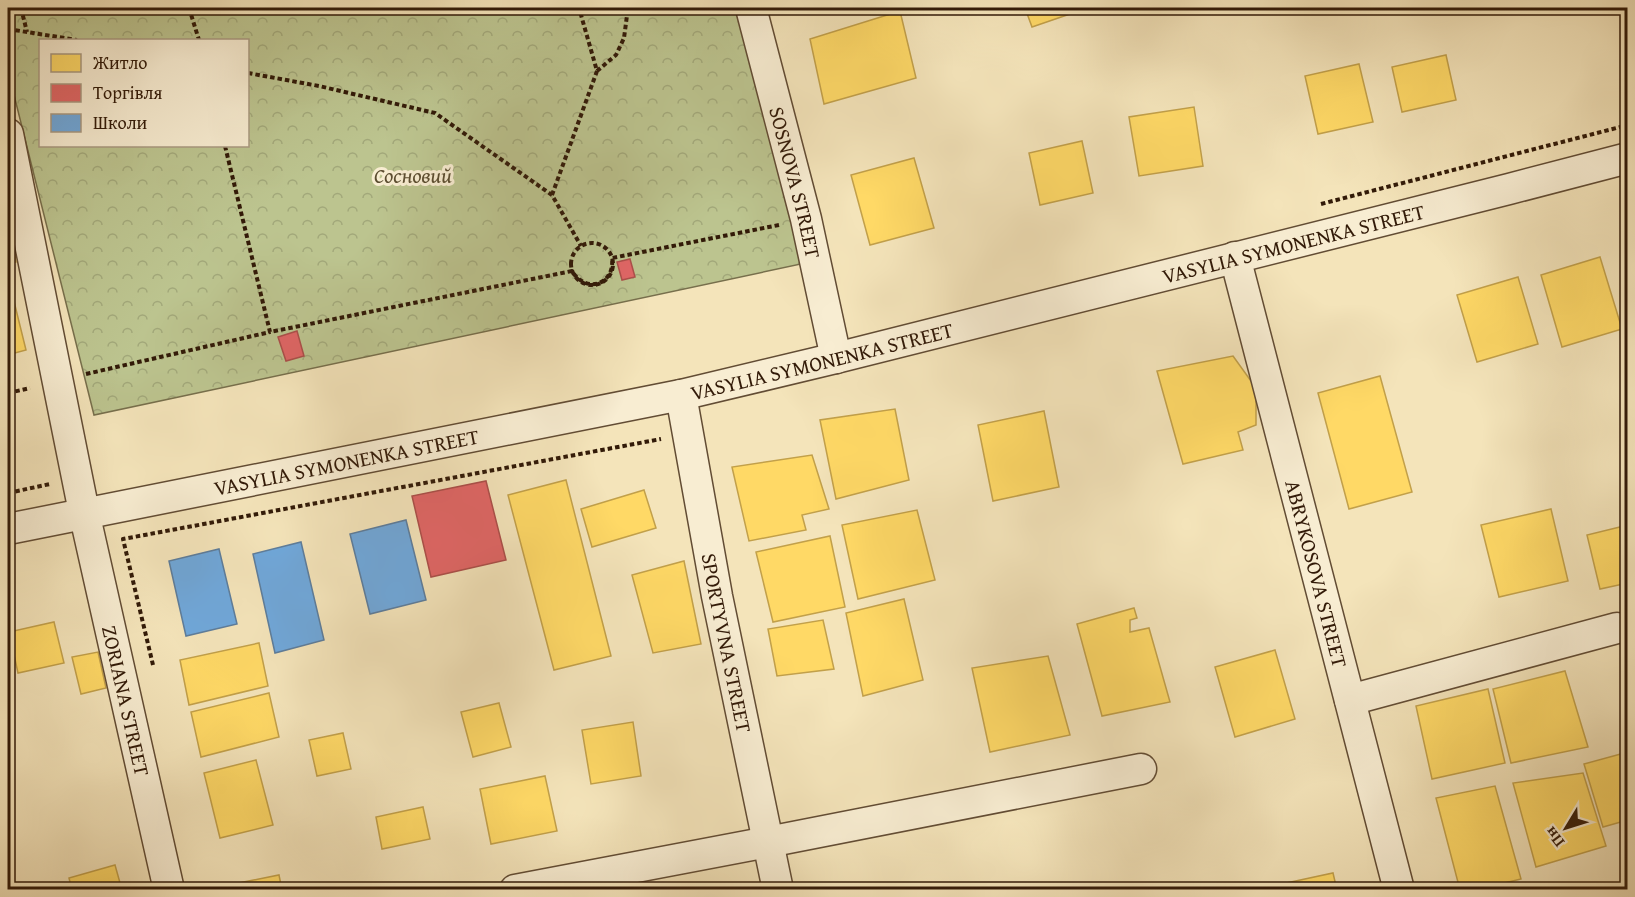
<svg xmlns="http://www.w3.org/2000/svg" width="1635" height="897" font-family="'Gentium Book Plus',serif">
<style>
.forest{fill:url(#forest-crowns);stroke:#776f4c;stroke-width:1.5;fill-rule:evenodd}
.homes{fill:#ffd966;stroke:#c2a04a;stroke-width:1.5}
.shops{fill:#e06666;stroke:#ac4f4a;stroke-width:1.5}
.schools{fill:#6fa8dc;stroke:#5d7d9c;stroke-width:1.5}
.lines{fill:none;stroke-linecap:round;stroke-linejoin:round}
.minor-casing{stroke:#624c34;stroke-width:33}
.path{stroke:#321a08;stroke-width:4;stroke-dasharray:4.5 3;stroke-linecap:butt}
.minor{stroke:#f8edd2;stroke-width:30}
.labels{text-anchor:middle;dominant-baseline:central;stroke-width:6;stroke-linejoin:round;paint-order:stroke}
.park-label{font-size:21px;font-style:italic;fill:#5b4d30;stroke:#f8edd2}
.street-label{font-size:21px;fill:#321a08;stroke:#f8edd2}
</style>
<defs>
<pattern id="forest-crowns" width="20" height="18" patternUnits="userSpaceOnUse" patternTransform="scale(1.5)"><rect width="20" height="18" fill="#bcc48f"/><path d="M2 6a3 3 0 1 1 6 0M12 15a3 3 0 1 1 6 0" fill="none" stroke="#a2a87a"/></pattern>
</defs>
<rect width="100%" height="100%" fill="#f4e4ba"/>
<filter id="stains"><feTurbulence type="fractalNoise" baseFrequency=".00333" numOctaves="4"/><feColorMatrix values="0 0 0 0 .2 0 0 0 0 .09 0 0 0 0 .02 0 0 0 .5 -.17"/></filter>
<radialGradient id="worn" r=".72"><stop offset=".6" stop-color="#630" stop-opacity="0"/><stop offset="1" stop-color="#630" stop-opacity=".3"/></radialGradient>
<path class="forest" d="M8 8H749L815 261 94 415 8 71ZM40 40H248V146H40Z"/>
<path class="homes" d="M1025 8H1068L1070 14 1032 27Z
M1601 8H1628L1602 14Z
M900 11 916 78 824 104 810 39Z
M1446 55 1456 100 1402 112 1392 67Z
M1359 64 1373 122 1318 134 1305 76Z
M1194 107 1203 166 1139 176 1129 117Z
M1082 141 1093 193 1040 205 1029 153Z
M914 158 934 228 870 245 851 175Z
M8 214 16 262 8 264Z
M1600 257 1622 329 1562 347 1541 275Z
M8 277 26 350 11 354 14 380 8 382Z
M1518 277 1538 344 1477 362 1457 295Z
M1233 356 1256 388V425L1238 432 1243 450 1183 464 1157 371Z
M1380 376 1412 492 1349 509 1318 393Z
M895 409 909 480 836 499 820 420Z
M1044 411 1059 487 993 501 978 425Z
M812 455 829 509 802 515 806 530 749 541 732 467Z
M566 480 611 656 554 670 508 495Z
M644 490 656 528 592 547 581 509Z
M1551 509 1568 581 1499 597 1481 525Z
M917 510 935 580 858 599 842 525Z
M1628 525V583L1600 589 1587 535Z
M830 536 845 607 773 622 756 552Z
M684 561 701 644 653 653 632 575Z
M904 599 923 680 863 696 846 613Z
M1134 608 1137 618 1130 620V632L1149 628 1170 702 1102 716 1077 624Z
M823 620 834 669 777 676 768 629Z
M54 622 64 663 18 673 9 632Z
M259 643 268 686 189 705 180 660Z
M1275 650 1295 719 1235 737 1215 667Z
M98 652 106 688 81 694 72 657Z
M1048 656 1070 735 990 752 972 668Z
M1565 671 1588 747 1511 763 1493 689Z
M1488 689 1505 763 1432 779 1416 706Z
M269 693 279 737 201 757 191 712Z
M499 703 511 747 473 757 461 712Z
M633 722 641 776 591 784 582 730Z
M343 733 351 769 317 776 309 740Z
M1628 752V820L1603 827 1584 764Z
M256 760 273 825 220 838 204 773Z
M1583 773 1606 846 1536 867 1513 783Z
M545 776 557 831 491 844 480 789Z
M1495 786 1521 879 1475 890H1460L1436 798Z
M423 807 430 839 382 849 376 817Z
M115 865 122 890H72L69 878Z
M1333 873 1337 890H1263V888Z
M279 875 282 890H234L233 884Z"/>
<path class="shops" d="M630 259 635 277 622 280 617 262Z
M297 331 304 356 286 361 278 337Z
M486 481 506 560 431 577 412 496Z"/>
<path class="schools" d="M406 520 426 600 370 614 350 534Z
M301 542 324 640 275 653 253 554Z
M219 549 237 624 186 636 169 561Z"/>
<g class="lines">
<defs>
<g id="minor">
<path id="s1" d="M751 8 806 219 836 358"/>
<path id="s2" d="M8 134 84 512 169 890"/>
<path id="s3" d="M1235 257 1399 890"/>
<path id="s4" d="M681 395 717 596 778 890"/>
<path id="s5" d="M8 529 681 395 836 358 1509 189 1628 158"/>
<path d="M1350 700 1617 628"/>
<path d="M515 890 768 842 1141 769"/>
</g>
</defs>
<use href="#minor" class="minor-casing"/>
<path class="path" d="M21 8 27 32
M189 8 199 40
M8 29 77 40
M597 71 616 55 624 38 628 8
M248 73 319 86 435 113 552 195 581 246
M225 146 270 332 572 271C586 294 615 285 612 258L779 225
M552 195 597 71 579 8
M1321 204 1628 125
M571 264a21 21 0 1 1 42 0a21 21 0 1 1-42 0Z
M86 374 270 332
M8 393 30 388
M8 493 50 484
M153 665 123 539 661 439"/>
<use href="#minor" class="minor"/>
</g>
<g class="labels">
<g class="park-label">
<text x="413" y="175">Сосновий</text>
</g>
<g class="street-label">
<text stroke="none"><textPath href="#s1" startOffset="180">SOSNOVA STREET</textPath></text>
<text stroke="none"><textPath href="#s5" startOffset="1317">VASYLIA SYMONENKA STREET</textPath></text>
<text stroke="none"><textPath href="#s5" startOffset="831">VASYLIA SYMONENKA STREET</textPath></text>
<text stroke="none"><textPath href="#s5" startOffset="345">VASYLIA SYMONENKA STREET</textPath></text>
<text stroke="none"><textPath href="#s3" startOffset="327">ABRYKOSOVA STREET</textPath></text>
<text stroke="none"><textPath href="#s4" startOffset="252">SPORTYVNA STREET</textPath></text>
<text stroke="none"><textPath href="#s2" startOffset="579">ZORIANA STREET</textPath></text>
</g>
</g>
<rect width="1635" height="897" fill="none" stroke="#f4e4ba" stroke-width="30"/>
<rect x="9" y="9" width="1617" height="879" fill="none" stroke="#321a08" stroke-width="3"/>
<rect x="15" y="15" width="1605" height="867" fill="none" stroke="#321a08" stroke-width="1.5"/>
<rect x="39" y="39" width="210" height="108" fill="#f8edd2" stroke="#a99981" stroke-width="1.5"/>
<rect x="51" y="54" width="30" height="18" fill="#ffd966" stroke="#a99981" stroke-width="1.5"/>
<text x="93" y="69" font-size="18" fill="#321a08">Житло</text>
<rect x="51" y="84" width="30" height="18" fill="#e06666" stroke="#a99981" stroke-width="1.5"/>
<text x="93" y="99" font-size="18" fill="#321a08">Торгівля</text>
<rect x="51" y="114" width="30" height="18" fill="#6fa8dc" stroke="#a99981" stroke-width="1.5"/>
<text x="93" y="129" font-size="18" fill="#321a08">Школи</text>
<g transform="translate(1566 828) rotate(232)" stroke="#f8edd2" stroke-width="4.5" paint-order="stroke">
<path d="M0-4.5L10 22L0 15L-10 22Z" fill="#321a08"/>
<text y="-9" font-size="16" font-weight="bold" text-anchor="middle" fill="#321a08">Пн</text>
</g>
<rect width="100%" height="100%" filter="url(#stains)"/>
<rect width="100%" height="100%" fill="url(#worn)"/>
</svg>
